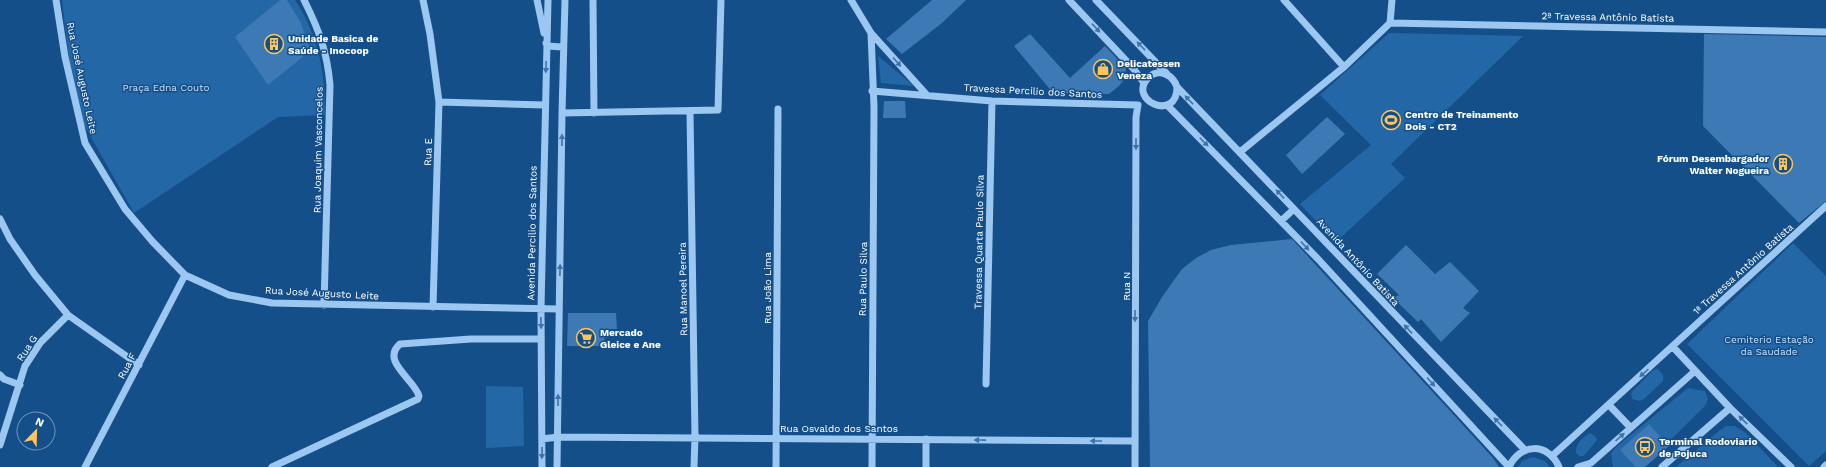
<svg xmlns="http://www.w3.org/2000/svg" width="1826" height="467" font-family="'Work Sans',sans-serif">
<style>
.green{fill:#2367a7}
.building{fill:#3d79b4}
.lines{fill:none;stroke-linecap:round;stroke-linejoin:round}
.minor{stroke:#9bc7f0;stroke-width:7}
.oneway{fill:#3c73a9}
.labels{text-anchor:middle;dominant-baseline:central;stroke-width:3;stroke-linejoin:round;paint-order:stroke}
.street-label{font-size:10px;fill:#fff;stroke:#144f8a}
.poi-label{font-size:10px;font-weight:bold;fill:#fff;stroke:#144f8a;text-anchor:start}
.park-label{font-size:10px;fill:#c2e0fb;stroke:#144f8a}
</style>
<rect width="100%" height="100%" fill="#144f8a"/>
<path class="green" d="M62 0H295C318 34 326 75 325 115L278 117 134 213 83 123 69 59Z
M1389 33 1523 36 1391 164 1405 178 1336 242 1300 204 1371 145 1320 95Z
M878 56 914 86 881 83Z
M1793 243 1826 276V451L1809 466 1687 344Z
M1658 369 1663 375V381L1644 399 1640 401 1632 399 1631 393 1653 370Z
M486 386 523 387 524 446 486 448Z
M1688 388 1705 391 1708 399 1706 405 1643 467H1613L1611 453 1616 447Z
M1726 426H1735L1746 433 1778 467H1676L1720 430Z
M1590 433 1595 436 1597 440 1584 456H1579L1576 453C1575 444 1583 437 1590 433Z
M1533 457 1545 461 1550 467H1518L1522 461Z"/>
<path class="building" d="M280 0H287L301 23 310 51 268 85 235 37Z
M932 0H966L942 23 902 54 886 39Z
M1030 34 1070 78 1105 46 1126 68 1125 78 1119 86 1109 94 1053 93 1014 46Z
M1704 34 1826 37V201L1799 223 1703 126Z
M884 101H905L906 118H883Z
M1327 117 1345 134 1302 174 1286 155Z
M1292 239 1441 401 1493 458 1499 467H1150L1148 321 1162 297 1182 269 1196 258 1211 250 1231 245Z
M1406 245 1435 274 1450 262 1479 291 1463 308 1470 313 1441 342 1421 319 1418 322 1393 298 1399 295 1377 274Z
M568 313H616L617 329H605L604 346H567Z
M1649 424 1669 446 1645 467H1636L1620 450Z"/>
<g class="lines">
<path class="minor" d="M56 0 65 57 85 143 125 209 152 241 185 275 229 295 272 303 559 309
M304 0C319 30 327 51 330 85L324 305
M423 0 430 34 439 102 433 307
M537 0 544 33
M593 0 594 113
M851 0 871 33 926 94
M1069 0 1133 68 1144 83
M1096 0 1167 74
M1284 0 1344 67
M1390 23 1826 32
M871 33 874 107 872 467
M546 43 547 46 563 47
M1177 87C1177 123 1127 100 1148 78 1159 67 1173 75 1177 87L1525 450
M872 91 992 101 1138 105
M439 102 544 105
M1167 105 1318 259 1509 467C1520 443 1548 442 1559 467
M690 112 695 437 694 467
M562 113 718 110 721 0
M1240 152 1344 67 1390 23 1392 0
M0 219 10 239 35 275 68 315 139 365
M1281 221 1294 209
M1673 347 1730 408 1791 467
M0 375 4 379 20 385
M986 384 992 101
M1609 405 1630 427
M542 439 558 437 1135 441
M0 445 25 366 40 343 68 315
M1552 456 1826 206
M85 467 185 275
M272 467 418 399 419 396C415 380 380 361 400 344L471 339H541
M542 467 541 308 548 0
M557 467 562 113 565 0
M776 467 778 109
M926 467V439
M1135 467 1136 117 1138 105
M1578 467 1591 463 1695 371
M1662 467 1730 408
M1824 467 1826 465"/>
</g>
<defs><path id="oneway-solid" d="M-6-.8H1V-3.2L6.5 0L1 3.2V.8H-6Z"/></defs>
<g class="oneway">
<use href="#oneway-solid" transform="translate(1096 28) rotate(47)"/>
<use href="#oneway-solid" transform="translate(1141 46) rotate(-134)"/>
<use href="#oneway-solid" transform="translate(897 62) rotate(48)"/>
<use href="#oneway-solid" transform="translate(546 67) rotate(92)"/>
<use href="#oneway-solid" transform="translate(1189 100) rotate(-134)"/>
<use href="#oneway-solid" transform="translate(562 140) rotate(-90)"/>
<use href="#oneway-solid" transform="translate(1204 142) rotate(45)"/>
<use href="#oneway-solid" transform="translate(1136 144) rotate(90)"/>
<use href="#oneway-solid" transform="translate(1280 194) rotate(-133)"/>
<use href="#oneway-solid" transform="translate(1305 246) rotate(47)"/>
<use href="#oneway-solid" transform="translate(560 270) rotate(-89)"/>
<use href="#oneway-solid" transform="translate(1135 316) rotate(90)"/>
<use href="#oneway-solid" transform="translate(541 323) rotate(89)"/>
<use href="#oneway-solid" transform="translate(1408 329) rotate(-133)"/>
<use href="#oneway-solid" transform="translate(1644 373) rotate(138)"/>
<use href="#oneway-solid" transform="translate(1431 382) rotate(48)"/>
<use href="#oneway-solid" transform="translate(558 400) rotate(-90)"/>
<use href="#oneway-solid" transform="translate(1743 420) rotate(-136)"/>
<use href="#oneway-solid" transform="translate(1498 422) rotate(-134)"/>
<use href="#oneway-solid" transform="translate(1620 437) rotate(-42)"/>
<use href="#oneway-solid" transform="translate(980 440) rotate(-179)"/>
<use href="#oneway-solid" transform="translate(1096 441) rotate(-180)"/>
<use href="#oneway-solid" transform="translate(542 453) rotate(91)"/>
</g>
<defs>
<symbol id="building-ring" viewBox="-11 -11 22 22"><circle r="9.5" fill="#144f8a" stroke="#ffc55a" stroke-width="1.5"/><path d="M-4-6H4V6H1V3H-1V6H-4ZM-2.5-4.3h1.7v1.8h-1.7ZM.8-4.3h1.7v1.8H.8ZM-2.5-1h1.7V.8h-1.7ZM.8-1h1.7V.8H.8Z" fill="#ffc55a"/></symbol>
<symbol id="shop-ring" viewBox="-11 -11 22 22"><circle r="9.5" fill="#144f8a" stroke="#ffc55a" stroke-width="1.5"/><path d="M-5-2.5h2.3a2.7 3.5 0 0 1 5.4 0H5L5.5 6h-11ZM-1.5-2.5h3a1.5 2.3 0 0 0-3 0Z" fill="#ffc55a"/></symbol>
<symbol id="stadium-ring" viewBox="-11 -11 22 22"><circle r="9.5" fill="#144f8a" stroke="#ffc55a" stroke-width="1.5"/><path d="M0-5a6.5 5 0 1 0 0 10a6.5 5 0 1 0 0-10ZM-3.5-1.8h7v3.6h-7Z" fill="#ffc55a"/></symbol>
<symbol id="supermarket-ring" viewBox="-11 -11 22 22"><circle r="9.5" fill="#144f8a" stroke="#ffc55a" stroke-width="1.5"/><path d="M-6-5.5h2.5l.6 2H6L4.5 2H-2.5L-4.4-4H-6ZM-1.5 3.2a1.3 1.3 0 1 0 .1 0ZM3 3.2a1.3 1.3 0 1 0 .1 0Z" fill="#ffc55a"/></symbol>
<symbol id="bus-ring" viewBox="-11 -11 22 22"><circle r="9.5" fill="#144f8a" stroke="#ffc55a" stroke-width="1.5"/><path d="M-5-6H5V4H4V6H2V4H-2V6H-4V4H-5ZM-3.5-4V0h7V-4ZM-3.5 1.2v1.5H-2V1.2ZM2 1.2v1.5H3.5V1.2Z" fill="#ffc55a"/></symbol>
</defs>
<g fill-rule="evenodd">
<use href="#building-ring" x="263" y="33" width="22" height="22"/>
<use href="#shop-ring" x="1092" y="58" width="22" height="22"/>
<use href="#stadium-ring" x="1380" y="109" width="22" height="22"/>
<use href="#building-ring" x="1772" y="153" width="22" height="22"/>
<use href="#supermarket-ring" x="575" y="327" width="22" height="22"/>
<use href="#bus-ring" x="1634" y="436" width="22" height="22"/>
</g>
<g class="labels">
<g class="street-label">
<text transform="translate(1608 17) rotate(1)">2ª Travessa Antônio Batista</text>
<text transform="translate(82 78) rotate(78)">Rua José Augusto Leite</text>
<text transform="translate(1033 91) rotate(3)">Travessa Percilio dos Santos</text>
<text transform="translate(318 150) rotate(-89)">Rua Joaquim Vasconcelos</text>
<text transform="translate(428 152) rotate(-88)">Rua E</text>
<text transform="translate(532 233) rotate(-89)">Avenida Percílio dos Santos</text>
<text transform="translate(979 242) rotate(-89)">Travessa Quarta Paulo Silva</text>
<text transform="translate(1358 262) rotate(47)">Avenida Antônio Batista</text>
<text transform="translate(1743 269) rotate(-42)">1ª Travessa Antônio Batista</text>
<text transform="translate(863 279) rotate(-89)">Rua Paulo Silva</text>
<text transform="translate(1126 286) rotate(-90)">Rua N</text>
<text transform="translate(767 288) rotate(-90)">Rua João Lima</text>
<text transform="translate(683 289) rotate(-91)">Rua Manoel Pereira</text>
<text transform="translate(322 293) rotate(3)">Rua José Augusto Leite</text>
<text transform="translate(27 348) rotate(-57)">Rua G</text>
<text transform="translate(127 366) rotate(-62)">Rua F</text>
<text x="839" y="428">Rua Osvaldo dos Santos</text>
</g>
<g class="poi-label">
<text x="288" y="38">Unidade Basica de<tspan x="288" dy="12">Saúde - Inocoop</tspan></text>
<text x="1117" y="63">Delicatessen<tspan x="1117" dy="12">Veneza</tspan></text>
<text x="1405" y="114">Centro de Treinamento<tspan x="1405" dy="12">Dois - CT2</tspan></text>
<text x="1769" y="158" text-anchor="end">Fórum Desembargador<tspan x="1769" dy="12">Walter Nogueira</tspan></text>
<text x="600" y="332">Mercado<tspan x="600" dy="12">Gleice e Ane</tspan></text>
<text x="1659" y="441">Terminal Rodoviario<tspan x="1659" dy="12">de Pojuca</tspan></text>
</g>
<g class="park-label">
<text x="166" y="87">Praça Edna Couto</text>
<text x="1769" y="339">Cemiterio Estação<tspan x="1769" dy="12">da Saudade</tspan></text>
</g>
</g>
<g transform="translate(36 431) rotate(23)"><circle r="19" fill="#144f8a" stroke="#7295b9"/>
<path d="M0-3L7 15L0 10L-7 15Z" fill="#ffc55a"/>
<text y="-6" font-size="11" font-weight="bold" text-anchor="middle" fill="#ffffff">N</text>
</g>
</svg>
